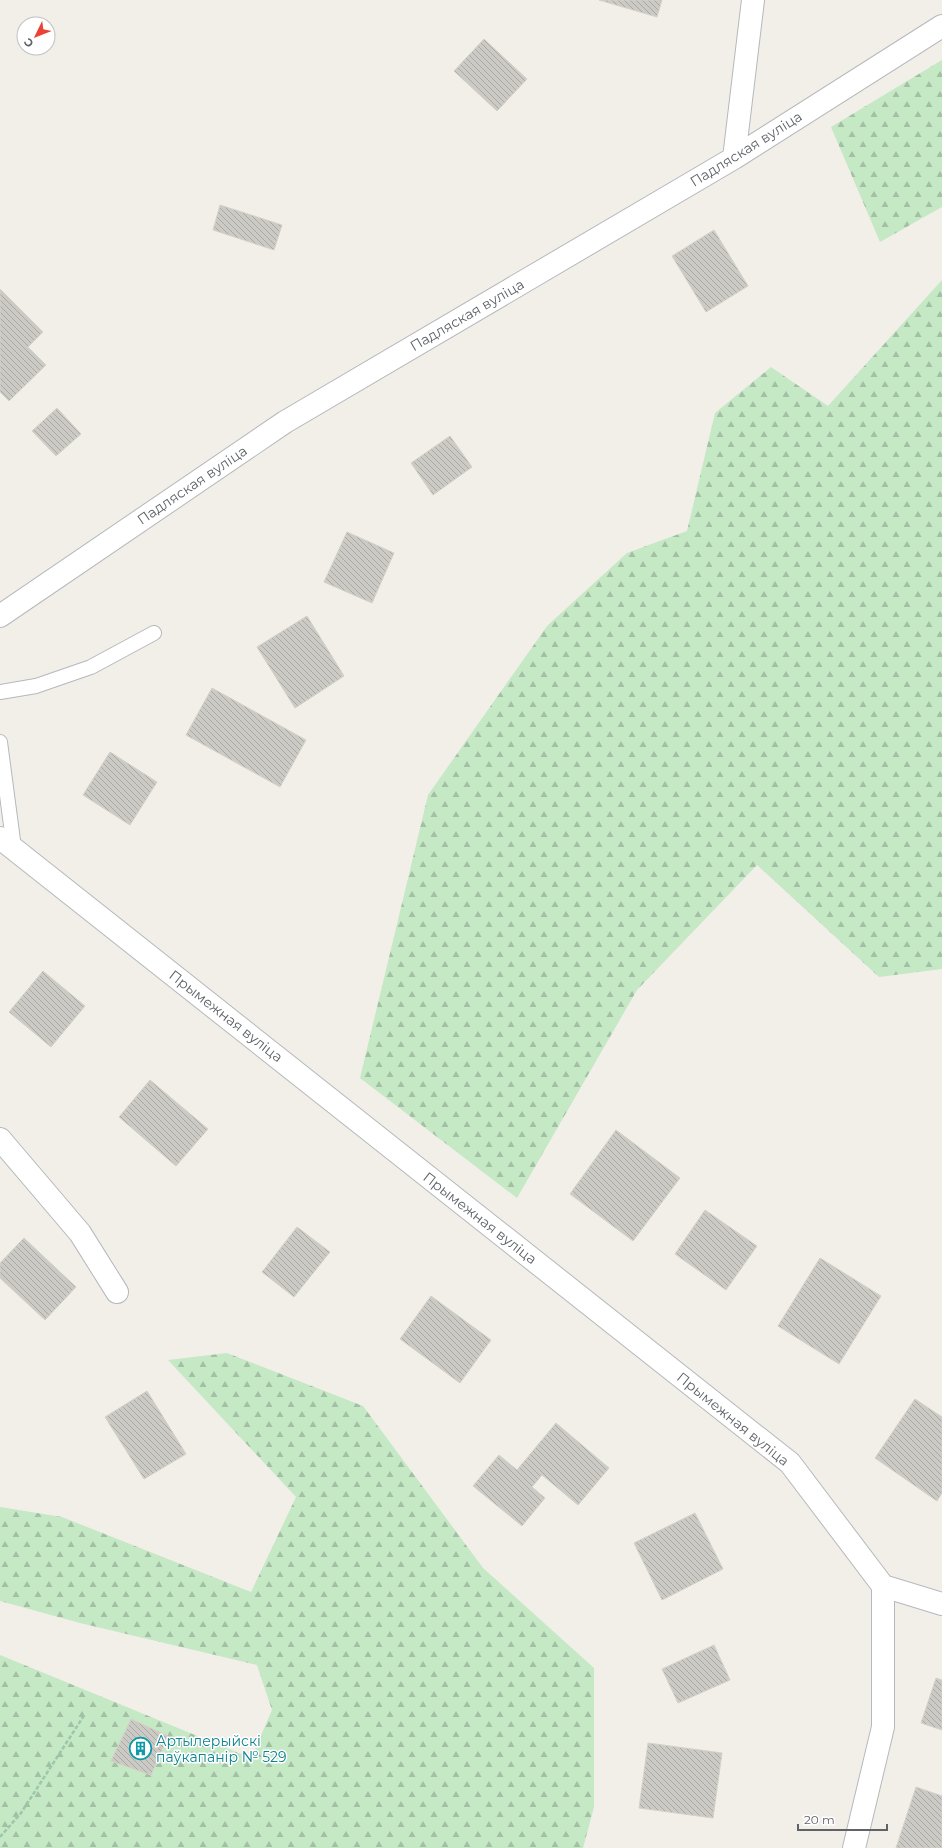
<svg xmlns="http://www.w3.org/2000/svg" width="942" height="1848" font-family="Montserrat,sans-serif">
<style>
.forest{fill:url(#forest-firs)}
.building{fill:url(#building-back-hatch);stroke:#d6d1c6}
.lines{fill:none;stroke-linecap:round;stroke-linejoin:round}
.service-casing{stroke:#b5b8bc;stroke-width:16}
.minor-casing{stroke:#b5b8bc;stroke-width:24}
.path{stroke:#9cc7a9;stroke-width:2.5;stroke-dasharray:4 2;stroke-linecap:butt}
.service{stroke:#fff;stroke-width:14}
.minor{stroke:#fff;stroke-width:22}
.labels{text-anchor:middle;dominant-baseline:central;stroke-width:3;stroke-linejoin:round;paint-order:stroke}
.street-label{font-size:14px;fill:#5f6368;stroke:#fff}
.culture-label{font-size:14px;fill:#0d838f;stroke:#fff;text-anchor:start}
</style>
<defs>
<pattern id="forest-firs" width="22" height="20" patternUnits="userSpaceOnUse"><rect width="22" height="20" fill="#c5e8c5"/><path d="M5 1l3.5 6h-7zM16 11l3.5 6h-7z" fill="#a3c0a4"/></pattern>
<pattern id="building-back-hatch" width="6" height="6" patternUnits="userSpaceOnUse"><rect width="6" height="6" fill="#cccac5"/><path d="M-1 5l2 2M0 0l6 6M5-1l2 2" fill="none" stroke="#a9a8a4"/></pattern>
</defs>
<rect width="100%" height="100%" fill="#f1efe8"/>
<path class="forest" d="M942 60V207L880 242 831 127Z
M942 280V969L879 977 757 865 637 990 517 1198 360 1078 428 795 547 626 627 553 687 531 715 413 771 367 828 406Z
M227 1353 363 1406 483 1568 594 1668V1807L583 1848H0V1655L251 1758 272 1710 257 1665 80 1623 0 1601V1507L62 1517 251 1592 296 1497 168 1360Z"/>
<path class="building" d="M599 0H662L657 17Z
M484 39 527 79 497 111 454 71Z
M220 205 282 225 274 250 213 230Z
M714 230 748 286 706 312 672 256Z
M0 289 43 332 28 347 46 365 9 401 0 392Z
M57 408 81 434 56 456 32 431Z
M450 436 472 467 433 495 411 463Z
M347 532 394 553 372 603 324 582Z
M307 616 344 676 295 708 257 647Z
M212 688 306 740 280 787 186 735Z
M110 752 157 782 130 825 83 795Z
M43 971 85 1006 51 1047 9 1012Z
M150 1080 208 1129 176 1166 119 1117Z
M616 1130 680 1178 633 1241 570 1194Z
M705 1210 757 1246 726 1290 675 1254Z
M297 1227 330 1252 294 1297 262 1272Z
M24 1238 76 1287 45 1320 0 1278V1263Z
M820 1258 881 1296 839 1364 778 1326Z
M431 1296 491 1340 460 1383 400 1339Z
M147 1391 186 1454 144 1479 105 1417Z
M915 1399 942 1417V1493L937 1501 875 1458Z
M556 1423 609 1468 578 1505 542 1475 532 1487 545 1498 522 1526 473 1486 499 1455 517 1470Z
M695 1513 723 1569 662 1600 634 1543Z
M714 1645 730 1680 678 1703 662 1669Z
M936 1678 942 1680V1730L921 1723Z
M131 1719 168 1736 151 1775 111 1761Z
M648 1743 722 1753 713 1818 639 1808Z
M916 1787 942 1796V1848H896Z"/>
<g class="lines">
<defs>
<path id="service" d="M0 692 36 686 91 667 154 633
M0 742 14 848"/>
<path id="minor" d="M734 158 753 0
M0 616 285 422 734 158 942 26
M0 838 790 1463 883 1586 942 1604
M0 1139 80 1233 117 1292
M854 1848 883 1727V1586"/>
</defs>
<use href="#service" class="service-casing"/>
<use href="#minor" class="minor-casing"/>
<path class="path" d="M0 1837 21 1813 85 1714"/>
<use href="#service" class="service"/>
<use href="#minor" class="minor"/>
</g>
<defs>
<symbol id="building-ring" viewBox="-11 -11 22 22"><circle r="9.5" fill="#fff" stroke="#0f9aa8" stroke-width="1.5"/><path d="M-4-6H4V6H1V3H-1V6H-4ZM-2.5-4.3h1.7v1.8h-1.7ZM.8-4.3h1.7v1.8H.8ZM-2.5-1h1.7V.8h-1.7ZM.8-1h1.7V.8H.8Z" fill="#0f9aa8"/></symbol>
</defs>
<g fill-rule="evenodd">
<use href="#building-ring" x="128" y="1736" width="25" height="25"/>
</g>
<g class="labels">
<g class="street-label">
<text transform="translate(746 149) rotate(-32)">Падляская вуліца</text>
<text transform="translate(467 315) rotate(-30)">Падляская вуліца</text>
<text transform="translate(192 485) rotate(-34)">Падляская вуліца</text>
<text transform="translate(226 1016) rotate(38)">Прымежная вуліца</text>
<text transform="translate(480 1218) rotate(38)">Прымежная вуліца</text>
<text transform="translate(733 1419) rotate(39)">Прымежная вуліца</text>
</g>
<g class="culture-label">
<text x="156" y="1741">Артылерыйскі<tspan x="156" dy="16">паўкапанір № 529</tspan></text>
</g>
</g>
<g transform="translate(36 36) rotate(227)"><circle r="19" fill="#ffffff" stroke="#bfc1c3"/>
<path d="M0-3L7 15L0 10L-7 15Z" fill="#ea4335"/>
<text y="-6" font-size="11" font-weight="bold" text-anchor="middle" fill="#5f6368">С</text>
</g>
<path d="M798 1824v6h89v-6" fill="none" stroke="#5f6368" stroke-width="2"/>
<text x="804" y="1824" font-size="12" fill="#5f6368" stroke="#ffffff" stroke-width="3" paint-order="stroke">20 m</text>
</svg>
